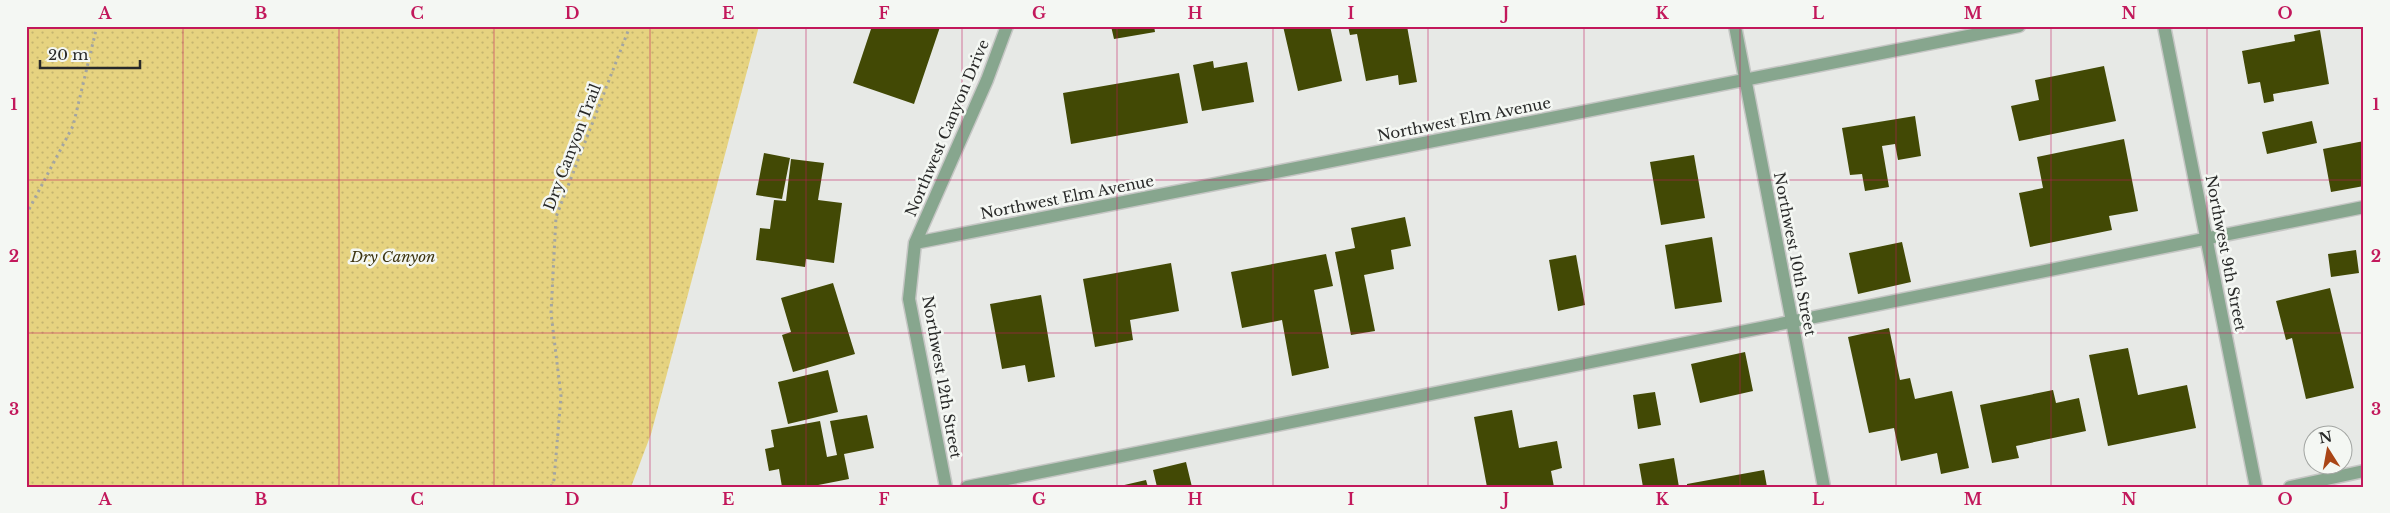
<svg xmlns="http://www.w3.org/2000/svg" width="2390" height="513" font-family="'Libre Baskerville',serif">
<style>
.park{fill:url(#park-dots)}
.building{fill:#424905}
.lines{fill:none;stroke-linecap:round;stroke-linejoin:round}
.lane-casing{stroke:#c5c6c4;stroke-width:15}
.street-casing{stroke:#c5c6c4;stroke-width:15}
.path{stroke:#a3a5a2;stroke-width:3;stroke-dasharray:2.5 4;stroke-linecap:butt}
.lane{stroke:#87a68e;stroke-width:12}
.street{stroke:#87a68e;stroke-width:12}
.grid{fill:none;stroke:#c2185b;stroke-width:1;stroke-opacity:0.55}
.labels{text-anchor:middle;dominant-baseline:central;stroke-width:5;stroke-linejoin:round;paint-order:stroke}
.street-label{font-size:15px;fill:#282928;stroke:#f4f7f3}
.park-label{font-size:15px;font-style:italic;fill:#3d3510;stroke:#f4f7f3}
.neatline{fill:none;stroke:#c2185b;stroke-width:2}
.grid-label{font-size:16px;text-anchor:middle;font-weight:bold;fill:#c2185b}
</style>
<defs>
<pattern id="park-dots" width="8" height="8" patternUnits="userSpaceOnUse" patternTransform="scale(1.25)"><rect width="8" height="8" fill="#e6d380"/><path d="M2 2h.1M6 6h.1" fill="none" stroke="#c5b56f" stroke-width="1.8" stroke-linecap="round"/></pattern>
</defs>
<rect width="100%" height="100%" fill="#e7e9e6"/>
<path class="park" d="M26 26H759L651 434 631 487H26Z"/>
<path class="building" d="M872 26 940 27 914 104 853 83Z
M1111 26H1154L1155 32 1114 39Z
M1283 26H1330L1342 81 1298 91Z
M1348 26H1407L1417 82 1399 85 1398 75 1366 81 1357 34 1350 35Z
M2320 30 2329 84 2273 94 2274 101 2264 103 2260 82 2248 84 2242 51 2295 41 2294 35Z
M1213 61 1214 68 1247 62 1254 102 1202 111 1193 65Z
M2104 66 2116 121 2019 141 2011 106 2039 100 2035 80Z
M1179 73 1188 123 1071 144 1063 93Z
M1915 116 1921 156 1898 160 1895 144 1882 146 1889 187 1865 191 1862 174 1850 175 1842 128Z
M2312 121 2317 143 2267 154 2262 132Z
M2124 139 2138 211 2109 216 2112 230 2030 247 2019 193 2043 188 2037 157Z
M2364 141V186L2331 192 2323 149Z
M764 153 790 158 782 199 756 195Z
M1694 155 1705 218 1661 225 1650 162Z
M791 159 824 163 818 200 842 203 834 263 806 259 805 267 756 260 760 228 770 229 774 200 786 201Z
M1405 217 1411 246 1391 250 1394 269 1364 275 1375 331 1351 335 1335 252 1355 248 1351 228Z
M1712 237 1722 302 1675 309 1665 245Z
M1902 242 1911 282 1858 294 1849 253Z
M2356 250 2359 273 2331 277 2328 254Z
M1326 254 1333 286 1314 290 1329 368 1292 376 1282 320 1242 328 1231 272Z
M1576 255 1585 305 1558 311 1549 260Z
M1171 263 1179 311 1130 320 1133 340 1095 347 1083 279Z
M833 283 855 354 793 372 782 335 791 332 781 298Z
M2330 288 2354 388 2306 399 2292 338 2286 340 2276 301Z
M1041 295 1055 377 1028 382 1025 365 1002 369 990 304Z
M1889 328 1900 380 1910 378 1915 399 1952 391 1969 468 1941 474 1937 453 1901 461 1894 428 1869 433 1848 337Z
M2128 348 2138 395 2187 385 2196 428 2108 446 2089 355Z
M1745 352 1753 391 1700 403 1691 364Z
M828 370 838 412 788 424 778 382Z
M2053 390 2056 403 2079 398 2086 431 2016 446 2019 458 1992 463 1980 405Z
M1655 392 1661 425 1638 429 1633 395Z
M1512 410 1519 448 1557 441 1562 468 1551 471 1554 487H1487L1474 417Z
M867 415 874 448 844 454 849 479 808 487H782L779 469 769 471 765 449 774 447 771 430 820 421 827 457 837 455 830 421Z
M1674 458 1679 487H1643L1639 464Z
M1186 462 1192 487H1157L1153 470Z
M1764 470 1767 487H1687V484Z
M1146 480 1148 487H1120V486Z"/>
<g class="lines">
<defs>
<path id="lane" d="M967 487 2364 207"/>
<path id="street" d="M1735 26 1824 487
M2164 26 2256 487
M915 243 2019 26
M946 487 909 299 915 243 987 80 1007 26
M2290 487 2364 471"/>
</defs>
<use href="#lane" class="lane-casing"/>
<use href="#street" class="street-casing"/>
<path class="path" d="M26 215 73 126 97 26
M551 487 554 480 561 396 551 313 556 217 630 26"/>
<use href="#lane" class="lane"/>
<use href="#street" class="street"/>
</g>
<path class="grid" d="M183 26V487M339 26V487M494 26V487M650 26V487M806 26V487M962 26V487M1117 26V487M1273 26V487M1428 26V487M1584 26V487M1740 26V487M1896 26V487M2051 26V487M2207 26V487M26 180H2364M26 333H2364"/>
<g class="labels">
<g class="street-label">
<text transform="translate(1464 119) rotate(-11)">Northwest Elm Avenue</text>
<text transform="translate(947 128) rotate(-67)">Northwest Canyon Drive</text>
<text transform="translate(572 147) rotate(-69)">Dry Canyon Trail</text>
<text transform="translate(1067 197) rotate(-11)">Northwest Elm Avenue</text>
<text transform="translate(2226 253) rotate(79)">Northwest 9th Street</text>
<text transform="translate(1795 254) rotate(79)">Northwest 10th Street</text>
<text transform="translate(942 377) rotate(80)">Northwest 12th Street</text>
</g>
<g class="park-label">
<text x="393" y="256">Dry Canyon</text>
</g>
</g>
<rect width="2390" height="513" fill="none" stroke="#f4f7f3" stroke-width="55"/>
<g transform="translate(2328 450) rotate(349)"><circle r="24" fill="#f4f7f3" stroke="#a2a5a2"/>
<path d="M0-4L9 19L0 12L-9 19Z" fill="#a94516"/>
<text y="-8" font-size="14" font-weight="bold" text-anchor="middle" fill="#282928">N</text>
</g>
<path d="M40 60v8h100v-8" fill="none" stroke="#282928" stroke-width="2.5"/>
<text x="48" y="60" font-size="15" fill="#282928" stroke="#f4f7f3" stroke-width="4" paint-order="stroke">20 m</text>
<rect x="28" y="28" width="2334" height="458" class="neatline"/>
<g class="grid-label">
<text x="105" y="19">A</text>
<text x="261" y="19">B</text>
<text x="417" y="19">C</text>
<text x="572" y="19">D</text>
<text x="728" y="19">E</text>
<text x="884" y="19">F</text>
<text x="1039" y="19">G</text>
<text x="1195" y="19">H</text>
<text x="1351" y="19">I</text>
<text x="1506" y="19">J</text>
<text x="1662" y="19">K</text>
<text x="1818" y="19">L</text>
<text x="1973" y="19">M</text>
<text x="2129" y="19">N</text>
<text x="2285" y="19">O</text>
<text x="14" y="110">1</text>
<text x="2376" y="110">1</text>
<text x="14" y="262">2</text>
<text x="2376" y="262">2</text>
<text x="14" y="415">3</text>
<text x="2376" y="415">3</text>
<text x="105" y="505">A</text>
<text x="261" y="505">B</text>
<text x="417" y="505">C</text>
<text x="572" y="505">D</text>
<text x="728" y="505">E</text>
<text x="884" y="505">F</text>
<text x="1039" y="505">G</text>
<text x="1195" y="505">H</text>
<text x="1351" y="505">I</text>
<text x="1506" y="505">J</text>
<text x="1662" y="505">K</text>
<text x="1818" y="505">L</text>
<text x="1973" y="505">M</text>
<text x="2129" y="505">N</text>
<text x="2285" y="505">O</text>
</g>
</svg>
